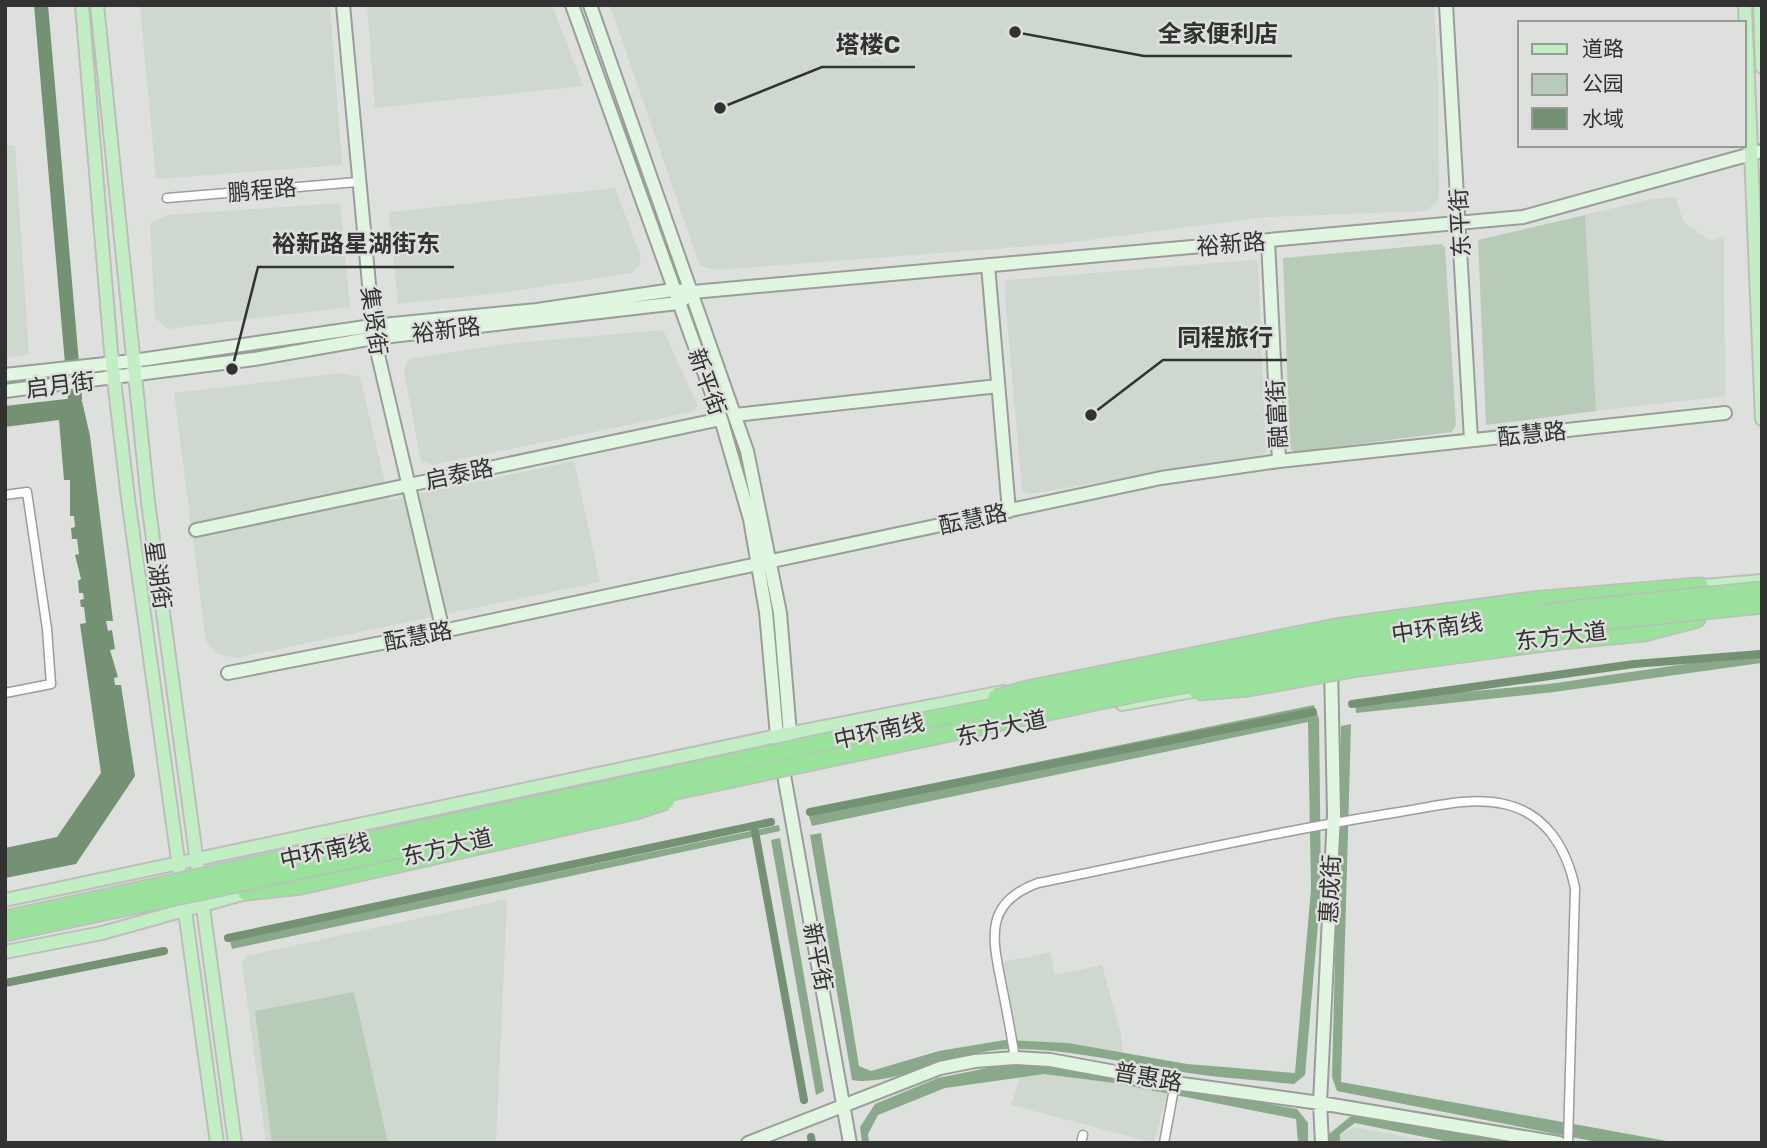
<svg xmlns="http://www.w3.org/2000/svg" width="1767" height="1148" font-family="Rubik,'Noto Sans SC',sans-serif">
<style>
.built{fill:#cfd8cf}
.green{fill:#b8cbb8}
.forest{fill:#8aa88a}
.water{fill:#749174}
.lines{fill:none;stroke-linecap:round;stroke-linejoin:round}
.canal{stroke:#749174;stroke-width:8}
.river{stroke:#749174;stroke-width:14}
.street-casing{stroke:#9a9d9a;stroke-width:11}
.secondary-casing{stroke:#9a9d9a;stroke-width:16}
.primary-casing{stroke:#bdbdbd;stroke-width:16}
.highway-casing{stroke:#bdbdbd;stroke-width:19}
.street{stroke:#fff;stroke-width:8}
.secondary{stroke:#e1f6e1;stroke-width:12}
.primary{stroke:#c2eec4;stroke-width:12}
.highway{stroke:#9ae29c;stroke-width:16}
.highway-bridge-casing{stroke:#bdbdbd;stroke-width:19;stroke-linecap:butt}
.highway-bridge{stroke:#9ae29c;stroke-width:16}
.labels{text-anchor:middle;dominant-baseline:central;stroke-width:5;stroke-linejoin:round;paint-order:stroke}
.street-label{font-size:23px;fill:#313231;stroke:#dde0dd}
.leader{fill:none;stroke:#313231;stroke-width:2.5}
.callout-dot{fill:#313231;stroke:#dde0dd;stroke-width:2.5}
.callout-label{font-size:24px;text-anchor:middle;font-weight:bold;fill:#313231;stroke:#dde0dd;stroke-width:5;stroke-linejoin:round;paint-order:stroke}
</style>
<rect width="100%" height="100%" fill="#dde0dd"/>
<path class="built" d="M140 5H330L342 165 156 179Z
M367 5H552L583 86 375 108Z
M610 5H1434L1438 83 1439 198 1427 211 1267 217 1058 244 717 270 701 266 697 258Z
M5 145 15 146 29 354 5 358Z
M615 188 641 257 639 266 632 273 500 293 398 304 389 212Z
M1676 197 1683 222 1711 241 1724 236 1725 396 1596 411 1585 215 1651 199Z
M340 203 350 307 168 329 155 318 150 224 167 215Z
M1252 260 1258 263 1266 454 1030 494 1022 491 1004 284 1006 280Z
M663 330 698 406 692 412 432 465 421 461 404 372 407 361 412 358 514 343Z
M341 373 360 377 389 500 574 461 600 582 236 658 217 654 206 641 174 393Z
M507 899 496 1143H266L242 963 246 956Z
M1050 952 1055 975 1102 965 1121 1034 1123 1058 1016 1044 1003 962Z
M1022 1071 1059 1072 1168 1090 1154 1143 1011 1105Z
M1355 1127 1437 1143H1333L1334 1138Z"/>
<path class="green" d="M1585 215 1596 411 1486 425 1478 240Z
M1441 244 1445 247 1456 425 1452 432 1294 452 1290 448 1283 258Z
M354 992 388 1143H272L255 1011Z"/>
<path class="forest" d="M1760 653 1761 663 1554 692 1356 713 1355 702 1549 684Z
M1314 705 1319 719 1321 889 1305 1075 1294 1084C1257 1080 1219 1078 1182 1072 1125 1063 1066 1048 1008 1049 959 1050 893 1087 852 1080L810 835 821 833 859 1066 871 1071 939 1051 1005 1040 1068 1043 1187 1064 1295 1073 1311 889 1308 722 812 826 808 813 843 802Z
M1351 724 1341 1082 1678 1143H1602L1337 1091 1332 1077 1341 726Z
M779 825 780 831 232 949 230 941Z
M780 838 824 1091 816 1095 771 840Z
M1040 1064 1297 1109 1308 1123V1143H1298L1296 1119 1115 1083 1044 1074 945 1088 878 1115 868 1134 869 1143H862L860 1127 875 1104 938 1078 997 1066Z
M1351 1116 1521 1143H1454L1355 1123 1340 1134V1143H1329V1134Z"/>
<path class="water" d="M75 398 82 401 90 436 113 621H106L108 631 112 630 115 649 110 650 118 677 114 678 115 685H121L135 776 76 864 5 878V848L57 837 101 773 80 624 86 623 84 607H81L80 600 84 599 83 593H79L78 581 81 579 75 555 79 554 77 539H72L71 528 75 527 74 516H70V480H64L59 420 5 427V406Z"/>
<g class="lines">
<path class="canal" d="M1352 704 1634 664 1760 654
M810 812 1313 712
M754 826 804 1100
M228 938 771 822
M5 983 164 951
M811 1137 812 1143"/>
<path class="river" d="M41 5 75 398"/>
<defs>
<path id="street" d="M167 198 357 182
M5 495 27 492 47 629 51 684 5 693
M1015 1058C1011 1034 1007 1011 1002 987 993 940 982 903 1038 883 1156 859 1274 832 1393 813 1429 808 1468 796 1504 804 1546 813 1567 849 1575 888L1568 1143
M1081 1143 1083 1135
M1164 1143 1175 1083"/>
<path id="secondary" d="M343 5 374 338 443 631
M572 5 721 419 750 519 766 612 777 736 850 1143
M590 5 747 451 780 613 790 734 787 758
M1446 5 1471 440
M1268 241 1279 461
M988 265 1009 511
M5 375 133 361 372 326 537 310 673 290 693 292 1523 217 1762 151
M5 391 254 359 374 338 678 303 684 299
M735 415 998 386
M196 530 721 419
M228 673 443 631 1161 478 1279 461 1725 413
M748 1143 940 1068 975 1061 1015 1058 1050 1060 1175 1083 1320 1103 1559 1143
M1322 1143 1320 1103 1334 814 1331 664"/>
<path id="primary" d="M82 5 112 363 128 498 217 1143
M97 5 148 502 235 1143
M1745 5 1762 419
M1760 5 1762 67
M1692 587 1762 581
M1122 704 1204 689
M5 900 777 736 1003 692
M5 952 102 933 253 891"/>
<path id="highway" d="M1533 600 1700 586
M1559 641 1644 633 1697 619
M246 892 301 886 430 857"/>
</defs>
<use href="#street" class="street-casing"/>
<use href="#secondary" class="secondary-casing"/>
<use href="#primary" class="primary-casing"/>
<use href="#highway" class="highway-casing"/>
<use href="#street" class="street"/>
<use href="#secondary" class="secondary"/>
<use href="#primary" class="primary"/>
<use href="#highway" class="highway"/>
<defs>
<path id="highway-bridge" d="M1198 692 1248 688 1358 668 1559 641
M996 698 1027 689 1336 627 1533 600
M430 857 636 811 666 801
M5 919 922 721 1136 679 1388 635 1573 609 1762 590
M5 933 1138 693 1391 648 1576 624 1762 605"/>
</defs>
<use href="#highway-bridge" class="highway-bridge-casing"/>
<use href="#highway-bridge" class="highway-bridge"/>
</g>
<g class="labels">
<g class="street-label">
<text transform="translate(262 190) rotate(-5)">鹏程路</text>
<text transform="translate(1460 223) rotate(-93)">东平街</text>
<text transform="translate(1231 244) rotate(-5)">裕新路</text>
<text transform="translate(374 321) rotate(82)">集贤街</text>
<text transform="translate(446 330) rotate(-7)">裕新路</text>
<text transform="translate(707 382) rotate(70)">新平街</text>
<text transform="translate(60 385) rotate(-7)">启月街</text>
<text transform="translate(1277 414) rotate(-93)">融富街</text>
<text transform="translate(1532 434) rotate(-6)">酝慧路</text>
<text transform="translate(459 474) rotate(-12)">启泰路</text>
<text transform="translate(973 519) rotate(-12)">酝慧路</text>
<text transform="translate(158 575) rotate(82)">星湖街</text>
<text transform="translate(1437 628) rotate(-8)">中环南线</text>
<text transform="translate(418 636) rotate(-11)">酝慧路</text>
<text transform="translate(1561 636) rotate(-7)">东方大道</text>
<text transform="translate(1001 728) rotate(-12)">东方大道</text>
<text transform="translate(879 731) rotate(-12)">中环南线</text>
<text transform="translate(447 847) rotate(-13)">东方大道</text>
<text transform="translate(325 851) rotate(-12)">中环南线</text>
<text transform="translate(1330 889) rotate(-87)">惠成街</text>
<text transform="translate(818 957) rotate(79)">新平街</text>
<text transform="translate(1148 1077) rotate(10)">普惠路</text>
</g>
</g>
<path class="leader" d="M1015 32L1144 56H1292M720 108L822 67H915M232 369L258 267H454M1091 415L1163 360H1287"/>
<g class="callout-dot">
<circle cx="1015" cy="32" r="7"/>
<circle cx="720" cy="108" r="7"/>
<circle cx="232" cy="369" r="7"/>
<circle cx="1091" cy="415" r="7"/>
</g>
<g class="callout-label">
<text x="1218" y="42">全家便利店</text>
<text x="868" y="53">塔楼C</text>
<text x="356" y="252">裕新路星湖街东</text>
<text x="1225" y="346">同程旅行</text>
</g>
<rect width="1767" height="1148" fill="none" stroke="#313231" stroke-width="14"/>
<rect x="1518" y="21" width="228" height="126" fill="#dde0dd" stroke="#989a98" stroke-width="2"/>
<rect x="1532" y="44" width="35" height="10" fill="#c2eec4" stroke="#989a98" stroke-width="2"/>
<text x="1582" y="56" font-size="21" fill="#313231">道路</text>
<rect x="1532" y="74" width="35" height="21" fill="#b8cbb8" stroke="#989a98" stroke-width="2"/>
<text x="1582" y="91" font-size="21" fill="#313231">公园</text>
<rect x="1532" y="108" width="35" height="21" fill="#749174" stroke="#989a98" stroke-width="2"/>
<text x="1582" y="126" font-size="21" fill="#313231">水域</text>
</svg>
